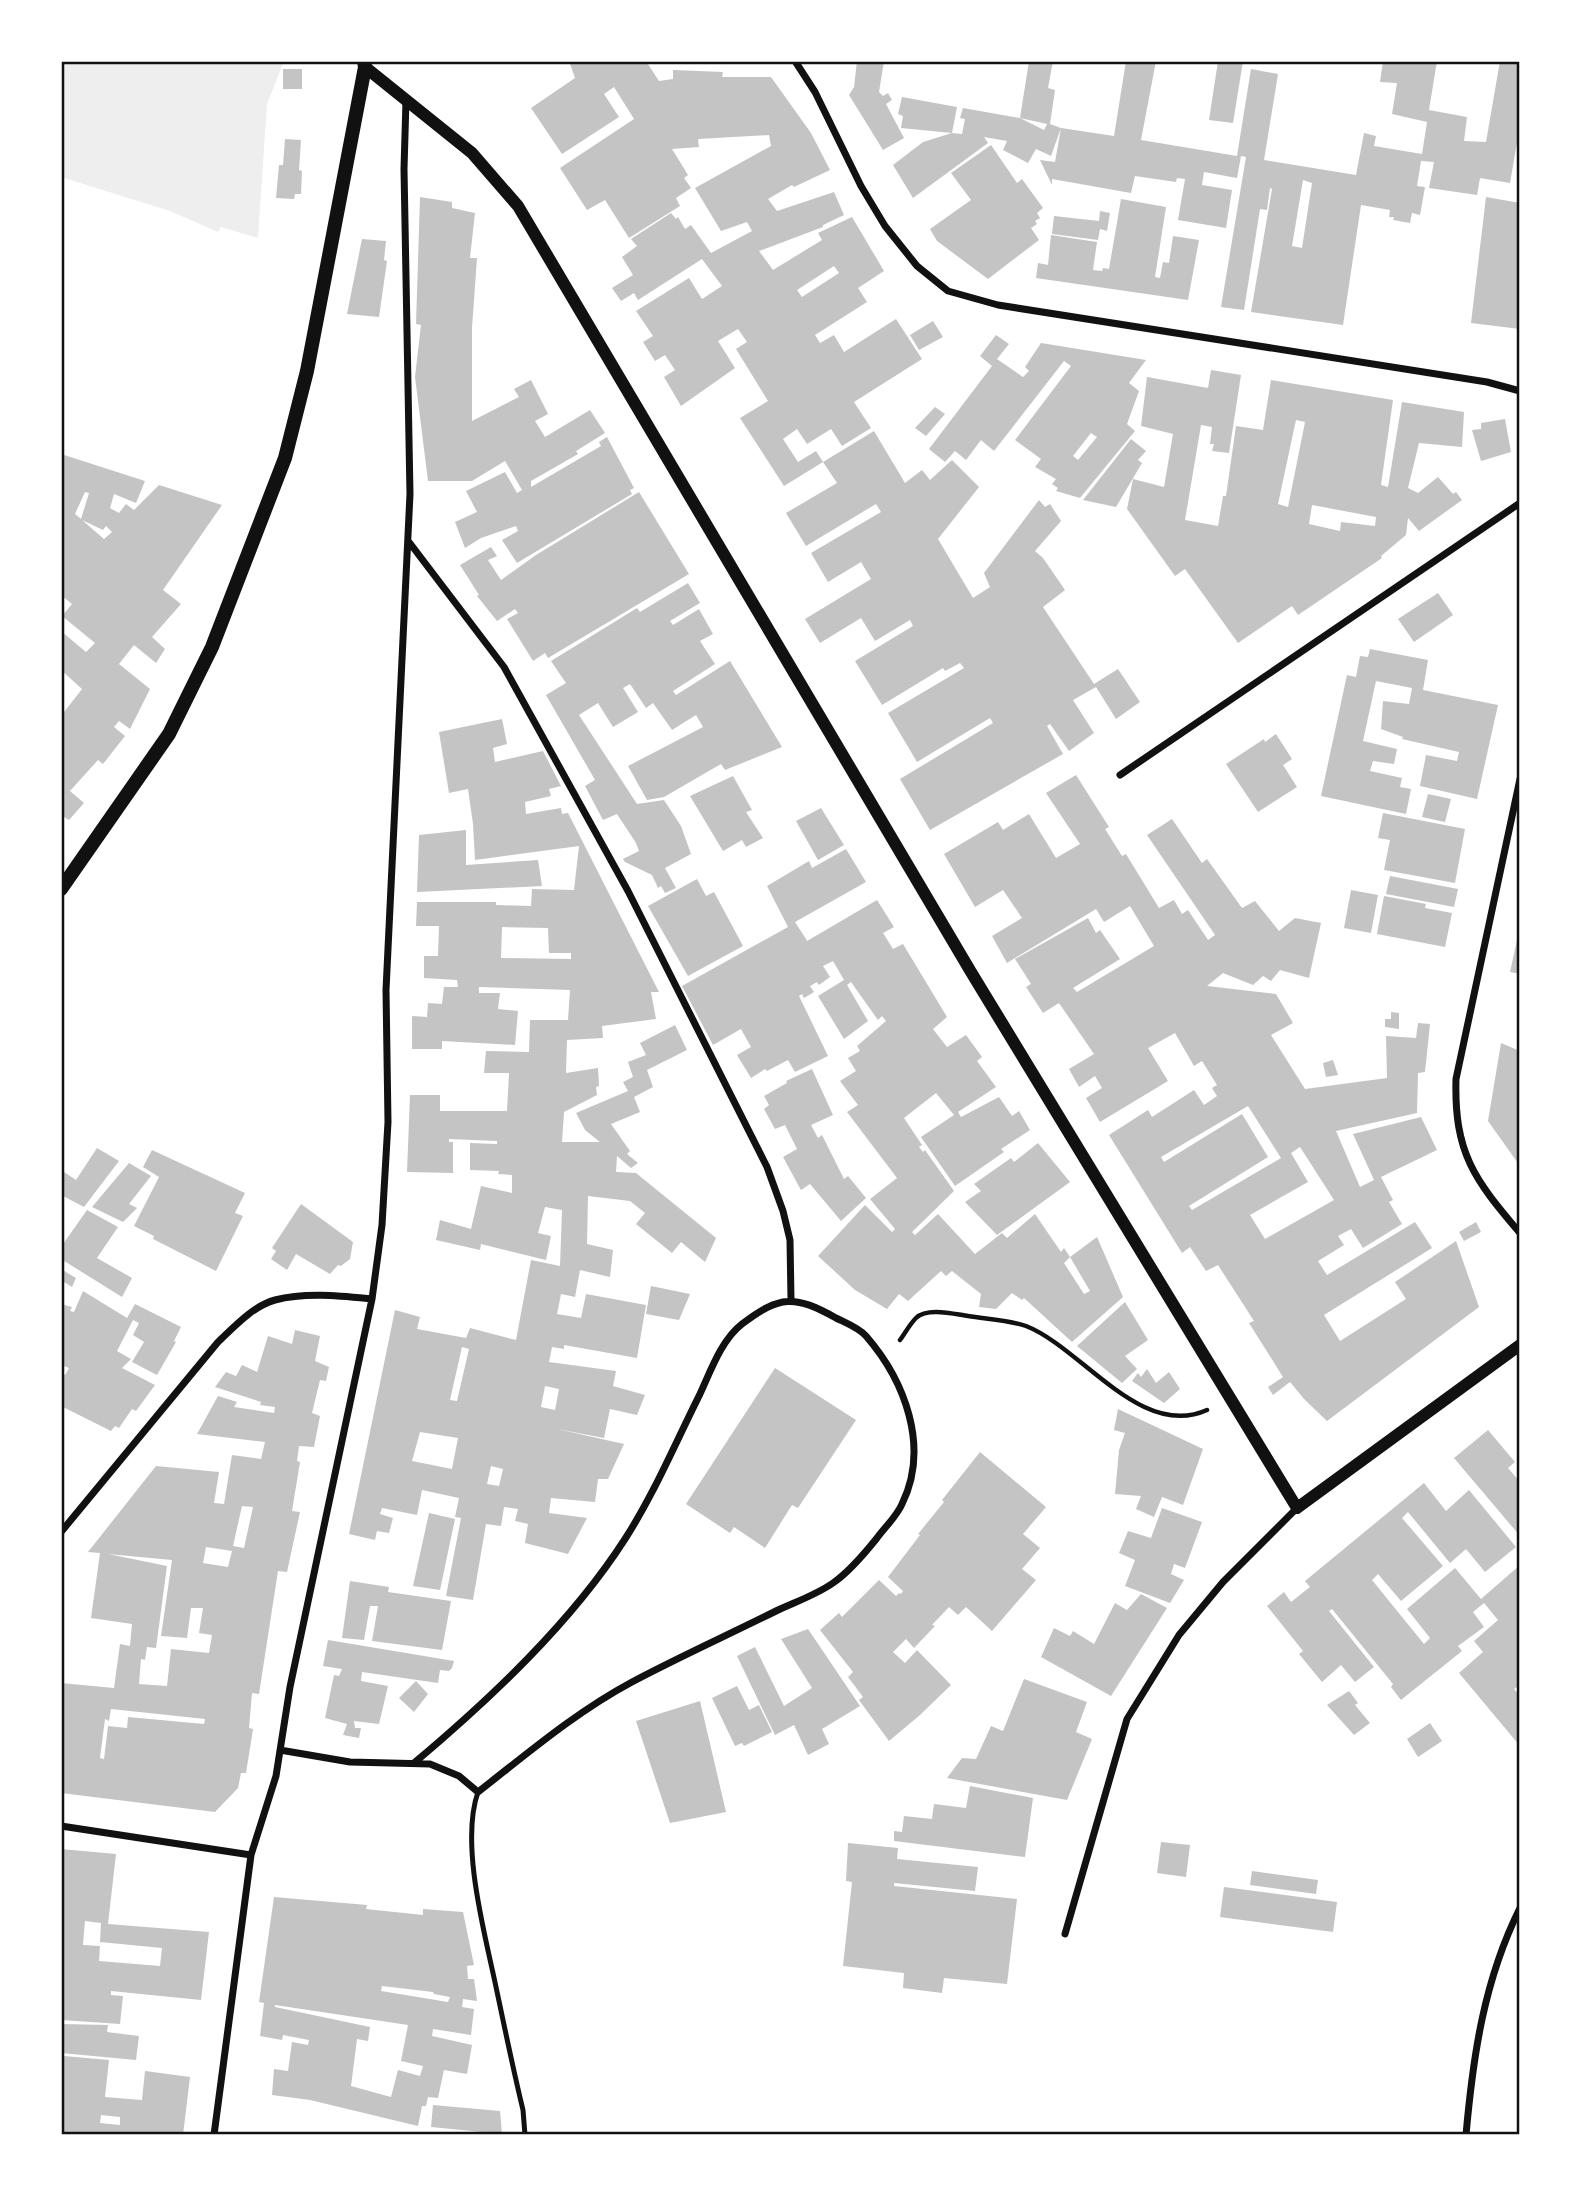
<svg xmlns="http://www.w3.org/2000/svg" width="1581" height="2196" font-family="Jost,sans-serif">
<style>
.green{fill:#eee}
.building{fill:#c4c4c4;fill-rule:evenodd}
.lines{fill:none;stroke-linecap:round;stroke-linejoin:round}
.path{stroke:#111;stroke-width:4.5}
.service{stroke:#111;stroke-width:5}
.minor{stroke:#111;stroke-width:7}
.tertiary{stroke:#111;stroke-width:12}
.secondary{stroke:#111;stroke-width:14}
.neatline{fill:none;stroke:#111;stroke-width:2.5}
</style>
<rect width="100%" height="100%" fill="#fff"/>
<path class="green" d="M61 61H284L267 104 258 238 221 227 218 232 170 211 61 177Z"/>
<path class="building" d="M569 61H646L659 81 673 79V70L723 72 722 77H771L811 133 830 170 794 187 792 185 768 199 777 211 834 192 844 215 823 225V227L759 251 773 270 822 240 818 233 852 217 884 271 858 288 867 302 815 335 820 343 834 335 844 352 896 319 922 359 854 402 871 428 842 446 831 429 807 444 797 429 783 439 798 462 816 451 823 462 784 486 740 418 768 401 736 349 747 342 738 329 718 341 735 368 681 406 664 377 675 370 665 355 655 361 643 342 653 336 636 311 689 278 702 299 722 286 702 259 638 300 634 293 621 301 612 288 633 275 622 257 637 246 631 239 671 213 676 219 678 217 685 229 691 225 711 253 752 231 747 222 721 231 695 188 771 146 769 135 698 139 699 147 672 149 688 175 684 178 691 188 676 198 680 206 629 238 605 200 587 210 560 168 634 119 614 87 604 94 619 117 562 154 531 108 575 78ZM834 266 839 273 802 297 797 290Z
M857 61H884L879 92 883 96 888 93 892 100 886 104 904 138 883 150 849 95 854 87Z
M1029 61H1053L1048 88 1055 90 1050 124 1061 128 1051 156 1036 149 1028 163 1003 150 1007 141 984 137 988 143 913 198 893 165 923 142 952 133 962 134 965 119 960 118 963 108 1020 118 1044 130 1047 124 1020 118Z
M1126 61H1156L1141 140 1237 156 1251 69 1278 74 1264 160 1356 175 1364 133 1376 136 1374 146 1422 154 1427 122 1392 114 1397 83 1380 82 1383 61H1437L1429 110 1467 117 1464 141 1486 142 1500 61H1520V125L1510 183 1480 178 1477 195 1429 188 1434 162 1421 161 1417 186 1425 187 1420 215 1412 213 1410 223 1393 220 1394 217H1389L1390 210 1361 205 1343 325 1251 312 1272 189 1270 188 1267 210 1260 209 1244 310 1221 307 1246 157 1241 156 1237 178 1204 172 1202 185 1232 190 1226 228 1178 220 1185 179 1177 178 1176 182 1135 176 1131 193 1052 179V185L1040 160 1055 162 1061 128 1114 136ZM1303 180 1312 183 1302 248 1292 246Z
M1218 61H1243L1233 123 1209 120Z
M283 69H302V89H283Z
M902 97 957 107 952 133 901 128 903 116 898 114Z
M285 139 301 140 299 170 302 171 301 194H295L294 199 276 198 279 165H283Z
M991 145 1017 183 1022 179 1043 208 1037 213 1040 218 1035 221 1037 224 1031 228 1039 240 988 279 937 241 930 229 971 200 951 173Z
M420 197 452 202V208L475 213 470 258H477L472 328V421L519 397 514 389 531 380 548 414 535 421 545 437 590 410 605 433 576 451 578 454 531 481V487L601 446 599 442 607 437 634 488 630 490 632 494 517 563 502 540 518 531 516 526 481 538 465 548 455 522 477 512 466 491 505 472 517 493 522 490 505 461 472 481H428L415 377 421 325 416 324Z
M1486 197 1520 203V329L1471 323Z
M1121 199 1166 207 1155 277 1160 278 1163 262 1169 263 1173 236 1199 240 1188 300 1036 278 1038 263 1048 265 1051 235 1097 242 1093 270 1102 271 1103 268 1109 269Z
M1100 211 1110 213 1107 231 1100 229 1098 240 1052 234 1054 216 1099 221Z
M362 239 386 241 384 260 387 261 379 317 347 314Z
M933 321 943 337 919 350 910 335Z
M996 335 1009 344 997 359 1023 377 1029 371 1025 367 1041 343 1146 360 1129 383 1139 391 1127 424 1135 431 1080 498 1056 491 1058 488 1052 484 1056 479 1035 467 1041 459 1015 440 1071 366 1064 361 994 451 981 440 966 460 955 451 945 462 929 449 992 366 980 356ZM1091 433 1097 437 1078 460 1073 456Z
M1211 370 1241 375 1229 453 1212 451 1214 444H1210L1212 427 1201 425 1185 520 1218 526 1223 496H1226L1236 426 1263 430 1271 380 1393 400 1381 485 1388 487 1402 402 1464 412 1462 447 1419 443 1408 488 1418 493 1438 477 1453 494 1456 492 1462 500 1419 531 1408 518 1406 535 1381 556 1382 558 1298 615 1292 606 1238 643 1185 569 1175 576 1127 509 1133 479 1164 487 1173 434 1141 426 1147 377 1208 388ZM1296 420 1305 422 1288 507 1278 504ZM1312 505 1376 517 1375 526 1341 522 1340 531 1309 524Z
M935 407 945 414 926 436 915 428Z
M1505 419 1511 452 1481 461 1472 430 1481 429V423Z
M874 431 905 483 922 470 930 480 952 460 979 487 938 539 973 598 990 587 984 573 1039 500 1045 507 1050 504 1061 521 1035 551 1043 558 1065 590 1043 607 1094 684 1118 669 1140 702 1116 719 1096 687 1073 700 1094 733 1069 751 1050 724 1047 726 1063 754 930 830 900 779 993 723 990 718 917 762 888 713 964 668 960 663 945 671 943 668 882 705 855 661 913 626 910 620 875 641 861 618 820 643 805 619 871 579 861 562 828 582 811 553 881 512 876 504 806 546 786 513 837 483 823 462Z
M1131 439 1146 451 1138 460 1142 463 1116 507 1083 500Z
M61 454 145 481 136 503 114 494 110 508 119 513 126 504 134 510 159 485 222 505 163 590 181 604 152 637 165 649 156 663 134 645 119 664 150 689 130 729 119 721 114 727 125 736 103 764 98 760 70 791 84 803 69 820 61 815V716L82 689 61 670V631L86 652 95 643 62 616 72 604 61 595ZM85 492 89 493 81 519 75 514ZM82 520 103 530 106 526 112 532 104 539Z
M639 492 689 574 548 658 545 653 533 661 507 619 518 613 515 609 497 621 477 596 479 595 460 565 491 547 497 556 488 560 501 580 536 555Z
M688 583 700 603 670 621 673 625 699 609 713 634 700 641 715 664 673 691 676 695 730 661 782 747 725 770 721 764 664 797 647 800 628 766 703 727 696 715 672 730 653 703 646 708 630 684 623 688 638 712 613 727 598 703 579 715 637 804 664 800 681 826 691 854 665 868 676 888 665 893 661 886 658 888 652 875 625 862 623 859 639 851 636 843 617 814 603 820 585 786 595 780 546 695 566 683 551 661 637 608 640 612Z
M1438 593 1453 615 1414 642 1398 619Z
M1370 649 1428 660 1423 690 1498 705 1477 799 1420 786 1426 755 1457 761 1459 752 1402 739 1403 737 1381 729 1383 701 1409 704 1412 688 1376 681 1363 741 1397 749 1394 764 1373 761 1370 771 1402 778 1400 787 1411 789 1406 814 1321 796 1347 675 1356 677 1360 656 1368 657Z
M502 719 507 744 493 748 495 762 543 751 561 786 549 789 551 796 525 802 526 814 561 808 562 814 568 813 659 992H651L656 1019 602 1026 603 1038 567 1040 566 1073 598 1068 599 1086 596 1087 597 1095 564 1112 562 1142H600L585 1130 576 1113 628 1091 623 1082 633 1077 628 1062 646 1055 640 1043 675 1025 687 1050 647 1070 653 1087 634 1097 640 1112 611 1124 630 1151 627 1154 638 1163 631 1168 617 1156 616 1172 636 1173 716 1238 705 1262 681 1242 672 1253 636 1224 645 1213 630 1201 588 1196 587 1244 613 1250 610 1277 580 1270 575 1297 561 1294 557 1314 581 1318 586 1294 646 1305 637 1358 564 1345V1349L552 1347 549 1362 616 1371 613 1386 645 1395 637 1415 610 1409 604 1438 557 1429 624 1444 608 1479H598L595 1502 551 1498 549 1513 587 1518 568 1554 525 1543 528 1524 515 1521 518 1509 504 1507 501 1526 486 1524 473 1600 446 1596 461 1518 455 1517 459 1498 422 1490 417 1515 382 1508 380 1514 393 1518 389 1533 377 1531 375 1540 349 1534 395 1310 420 1317 417 1329 466 1338 470 1328 516 1340 531 1260 560 1266 562 1210 545 1207 538 1233 551 1236 546 1260 481 1244 480 1250 436 1240 440 1220 471 1229 481 1186 512 1193V1175L498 1174 499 1171 470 1170V1143L497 1144V1141L449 1139V1142H453V1173L407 1172 410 1095H440V1111H507L509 1073H484L486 1051 529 1052 530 1020H568L570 990 479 987V993H500L498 1009 518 1011 515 1045 442 1041V1049H412V1016L427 1017 428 1003 442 1004 444 987H458L457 980 424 978V956H438L439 926H416L417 902H496V905L531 906 532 889 574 890 579 846 475 860 473 824 468 789 449 793 439 732ZM502 927 548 928 549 953H571V959L501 958ZM462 1347 469 1349 457 1401 450 1400ZM545 1386 559 1389 555 1410 541 1407ZM420 1432 458 1438 452 1469 412 1461ZM491 1466 503 1469 499 1486 487 1484Z
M1276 734 1292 759 1283 765 1297 787 1258 812 1226 764 1264 739 1265 742Z
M1076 775 1109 827 1105 829 1122 856 1126 854 1159 908 1174 900 1182 914 1188 910 1208 940 1215 935 1147 835 1172 819 1202 863 1207 859 1242 908 1255 901 1279 931 1295 918 1321 923 1309 978 1280 970 1271 981 1263 976 1253 985 1223 973 1207 986 1276 994 1293 1023 1271 1035 1305 1089 1387 1078 1386 1036 1416 1038 1418 1023 1430 1024 1425 1072 1418 1073 1417 1113 1336 1131 1360 1187 1374 1180 1353 1134 1421 1117 1437 1150 1381 1177 1393 1200 1389 1202 1402 1224 1363 1248 1351 1229 1338 1236 1344 1245 1318 1261 1327 1275 1415 1222 1432 1248 1324 1315 1340 1341 1406 1299 1395 1282 1456 1241 1479 1307 1327 1421 1305 1400 1290 1382 1273 1395 1268 1387 1283 1377 1249 1323 1254 1321 1218 1265 1206 1271 1190 1247 1182 1253 1109 1135 1148 1110 1152 1117 1194 1090 1204 1105 1217 1096 1212 1088 1217 1085 1202 1061 1194 1066 1175 1033 1148 1048 1168 1081 1100 1122 1086 1098 1102 1088 1095 1076 1079 1087 1069 1069 1094 1054 1059 1003 1043 1013 1026 987 1031 984 1015 959 1088 918 1096 933 1100 930 1120 959 1073 988 1077 992 1154 946 1130 906 1104 922 1096 909 1007 963 992 936 1022 918 1003 890 975 907 944 854 998 822 1003 830 1029 814 1056 858 1080 844 1046 793ZM1248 1106 1281 1158 1192 1210 1189 1206 1268 1157 1242 1114 1164 1162 1161 1157ZM1300 1147 1334 1200 1265 1239 1250 1215 1308 1182 1291 1153Z
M733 776 752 810 746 812 763 838 746 847 742 840 723 851 690 796Z
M1428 794 1451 799 1445 822 1422 817Z
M821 808 844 845 818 860 796 821Z
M1383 813 1465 829 1455 883 1384 870 1390 840 1378 838Z
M466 830V865L538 860 542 886 417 892 419 835Z
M846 849 866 882 795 922 806 939 807 941 877 900 894 927 883 933 893 949 903 944 947 1017 933 1029 947 1047 966 1035 982 1057 977 1061 996 1087 958 1112 961 1117 999 1097 1012 1116 1019 1111 1030 1130 1001 1149 1004 1152 955 1186 921 1137 954 1115 936 1093 904 1118 922 1145 919 1147 923 1152 925 1150 954 1191 912 1232 915 1235 938 1214 975 1254 1002 1233 1007 1238 1035 1214 1061 1252 1064 1248 1070 1257 1064 1263 1084 1294 1090 1291 1070 1257 1097 1237 1123 1297 1072 1342 1024 1298 1022 1300 1012 1293 996 1309 979 1307 981 1294 952 1271 946 1276 941 1271 908 1301 899 1294 887 1309 855 1290 818 1256 865 1205 892 1232 895 1229 870 1199 897 1178 847 1112 858 1105 840 1081 856 1071 848 1058 860 1051 857 1046 886 1021 882 1016 878 1020 851 982 847 985 868 1021 844 1039 818 996 844 980 833 961 823 966 830 977 819 985 817 982 810 986 814 992 804 998 802 994 799 996 828 1056 795 1072 788 1060 767 1071 765 1069 751 1078 737 1055 751 1047 741 1029 713 1045 682 986 788 927 767 886 809 861 812 868Z
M1390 876 1458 889 1454 907 1386 894Z
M697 879 706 896 714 892 743 946 688 976 648 906Z
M1351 890 1378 895 1371 933 1344 928Z
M1384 896 1426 904 1425 908 1452 913 1445 947 1377 934Z
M1519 931H1520V974L1510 972Z
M1391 1012 1399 1013V1029L1385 1027V1019H1391Z
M1501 1043 1520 1051V1166L1488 1121Z
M1333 1060 1338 1075 1326 1077 1323 1063Z
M812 1069 833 1115 811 1125 818 1138 822 1135 844 1179 848 1176 866 1198 841 1221 810 1184 801 1190 783 1157 797 1149 785 1125 775 1129 764 1109 769 1105 764 1096 787 1083 786 1081Z
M1038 1143 1070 1182 997 1235 965 1202 981 1191 974 1184 1011 1158 1014 1162Z
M97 1148 119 1161 84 1207 61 1195V1170L76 1180Z
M152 1150 245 1193 235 1213 243 1216 216 1271 153 1239 154 1236 134 1226 159 1177 143 1167Z
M129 1163 151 1176 129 1204 137 1208 123 1222 92 1207Z
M301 1204 353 1242 350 1259 341 1266 338 1265 330 1274 296 1254 287 1270 271 1259 276 1251 272 1248Z
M87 1210 118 1227 97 1258 132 1278 122 1297 61 1259V1247Z
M1476 1222 1481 1232 1464 1241 1459 1232Z
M61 1269 76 1278 72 1287 61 1280Z
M651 1286 690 1294 679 1320 646 1314Z
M83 1291 127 1318 135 1304 181 1327 174 1341 176 1342 157 1375 132 1362 144 1342 133 1335 139 1323 133 1320 117 1351 131 1359 122 1368 155 1385 136 1411 132 1409 119 1428 115 1426 111 1431 61 1406V1373L65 1375 69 1368 61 1365V1304L72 1307 70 1311 74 1312Z
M1125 1302 1148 1340 1125 1356 1137 1369 1122 1383 1077 1346Z
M295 1330 320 1336 315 1361 329 1367 326 1381 320 1380 312 1413 320 1416 314 1447 299 1446 297 1461 300 1462 292 1511 300 1512 287 1572 278 1571 259 1694 252 1693 249 1728 253 1729 246 1773H241L238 1788 215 1812 61 1793V1683L114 1688 120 1644 130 1646 132 1624 91 1618 100 1553 88 1552 156 1466 219 1472 214 1503 224 1504 232 1455 261 1459 265 1442 197 1434 218 1396 237 1402 234 1407 274 1413 275 1407 260 1405 261 1402 215 1387 226 1372 236 1376 242 1365 257 1372 268 1336 292 1344ZM242 1506 253 1507 244 1548 233 1546ZM206 1547 232 1551 228 1567 203 1563ZM108 1554 172 1560 161 1636 187 1638 191 1608H203L199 1633 212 1635 209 1653 171 1649 167 1686 139 1684 141 1659 145 1660 147 1647 156 1648 167 1566ZM111 1709 205 1719 204 1724 128 1717 127 1728 108 1726 104 1759 100 1758 105 1719 109 1721Z
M775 1368 856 1420 798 1508 792 1505 765 1548 734 1527 730 1533 686 1504Z
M1147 1369 1156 1383 1169 1372 1180 1389 1164 1403 1132 1381 1138 1373 1141 1377Z
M1118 1409 1203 1449 1183 1505 1162 1497 1154 1517 1136 1509 1141 1496 1115 1494 1119 1450 1125 1433 1114 1430Z
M1488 1430 1515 1462 1508 1468 1520 1482V1536L1454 1458Z
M980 1452 1046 1507 1023 1534 1040 1548 1022 1569 1036 1580 992 1631 966 1607 958 1615 949 1607 932 1625 935 1626 914 1648 906 1639 893 1652 905 1663 917 1650 951 1685 920 1715 889 1741 859 1700 863 1697 848 1677 853 1672 820 1630 839 1613 842 1617 879 1580 896 1596 899 1593 901 1594 903 1591 888 1577 920 1535 918 1534 944 1502 942 1500Z
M1424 1483 1446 1511 1469 1490 1516 1547 1485 1572 1466 1549 1450 1563 1408 1512 1402 1518 1443 1566 1401 1601 1378 1574 1372 1580 1424 1644 1430 1638 1407 1609 1455 1568 1481 1599 1520 1565V1685L1514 1689 1520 1696V1746L1459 1673 1483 1652 1474 1641 1498 1620 1484 1603 1473 1612 1484 1627 1458 1646 1462 1651 1401 1700 1391 1687 1393 1684 1332 1609 1329 1611 1374 1667 1355 1682 1341 1665 1322 1682 1299 1654 1303 1651 1267 1606 1284 1592 1291 1602 1310 1587 1305 1581Z
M1162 1508 1202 1522 1185 1568 1174 1564 1171 1574 1184 1580 1170 1603 1125 1586 1135 1560 1119 1553 1128 1531 1151 1538Z
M429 1513 455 1519 440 1590 413 1586Z
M350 1581 389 1587 388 1592 451 1601 442 1650 372 1641 378 1606H370L364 1640 342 1638Z
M1141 1594 1167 1608 1111 1696 1041 1657 1054 1628 1070 1636 1073 1631 1094 1644 1115 1603 1127 1610Z
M808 1629 860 1706 822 1729 829 1744 808 1755 794 1725 775 1735 737 1656 755 1647 784 1706 812 1688 781 1639Z
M328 1640 454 1661 452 1668 449 1671 440 1670 438 1683 362 1672 361 1681 388 1686 379 1724 354 1721 355 1728H361L359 1738 343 1735 347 1724 325 1718 334 1675 339 1676 342 1669 323 1666Z
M1024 1679 1087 1702 1076 1732 1092 1739 1067 1800 947 1778 962 1758 976 1759 991 1726 1003 1731Z
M416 1681 428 1694 414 1712 399 1698Z
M737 1686 749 1710 759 1705 772 1732 744 1746 742 1743 735 1746 712 1698Z
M1349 1691 1358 1703 1355 1705 1370 1723 1354 1735 1327 1705Z
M700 1701 726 1812 670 1823 636 1721Z
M1430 1723 1442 1741 1418 1757 1407 1739Z
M970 1786 1033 1798 1025 1857 894 1841V1831L902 1832 904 1816 932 1819 934 1804 966 1808Z
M1161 1842 1190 1845 1186 1877 1157 1873Z
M848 1843 898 1848 897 1859 978 1867 975 1891 894 1883V1886L1017 1899 1007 1984 944 1978 942 1993 903 1988 904 1973 843 1966 852 1882 846 1881Z
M61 1849 116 1854 108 1924 209 1932 201 2000 111 1991V1995L123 1996 120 2024 61 2020ZM85 1921 101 1923 100 1942 162 1948 160 1966 99 1961 100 1946 83 1945Z
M1252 1871 1318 1880 1316 1894 1250 1885Z
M1224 1887 1337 1902 1333 1932 1220 1917Z
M274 1897 367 1905 366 1909 423 1915V1909L463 1912 474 1965 467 1966 468 1979H474L477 2001 463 1999 462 2007 474 2009 471 2035 433 2029 432 2036 472 2045 467 2074 444 2070 438 2098 428 2097 426 2106H422L418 2126 310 2100 272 2095 274 2069 288 2071 292 2042 308 2045 309 2040 283 2035 282 2040 260 2036 264 2003 259 2002ZM382 1986 433 1992 434 1994 450 1997 448 2002 381 1991ZM275 2005 408 2025 401 2061 423 2066 420 2076 398 2070 391 2097 351 2086 357 2039 368 2041 370 2027 275 2007Z
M61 2024 108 2025 107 2032 139 2036 136 2060 61 2053Z
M64 2056 109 2060 105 2097 142 2100 145 2071 190 2077 183 2135H61V2066H63ZM101 2115 120 2117V2125L100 2123Z
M433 2105 500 2111 502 2134 431 2127Z"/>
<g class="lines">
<path class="path" d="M900 1340C905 1333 910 1324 916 1318 927 1307 954 1314 968 1316 986 1319 1009 1320 1026 1326 1082 1348 1141 1440 1207 1410"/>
<path class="service" d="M478 1792C461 1840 482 1923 493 1973 503 2019 512 2065 523 2110L525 2135"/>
<path class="minor" d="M795 61 815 92 861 186 885 226 917 266 948 291 998 305 1487 382 1520 391
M409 542 504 667 628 891 767 1167 783 1211 790 1240 791 1299
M1120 775 1520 503
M1520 779 1456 1079C1454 1153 1474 1179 1520 1233
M61 1532 218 1342C234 1327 253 1306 275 1300 306 1292 341 1296 372 1299
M280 1750 350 1762 430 1764 459 1776 478 1792C528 1753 576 1712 632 1682 679 1657 728 1635 776 1611 795 1602 816 1595 833 1583 849 1572 865 1553 877 1538 885 1527 897 1516 902 1504 930 1447 905 1381 866 1336 859 1328 846 1323 836 1318 795 1295 780 1295 742 1324 721 1340 710 1373 699 1396 675 1444 654 1494 625 1539 571 1623 490 1699 414 1763
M61 1826 251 1855
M1065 1934 1127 1719 1179 1635 1223 1582 1297 1508
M214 2135 251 1855 276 1776 290 1687 372 1299 382 1225 388 1122 386 990 410 494 404 169 406 100
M1466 2135C1473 2056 1484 1980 1520 1908"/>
<path class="tertiary" d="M365 67 472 153 518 206 971 972 1297 1508 1520 1345"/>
<path class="secondary" d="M61 889 169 734 212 647 285 458 307 371 365 67 364 61"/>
</g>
<rect width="1581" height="2196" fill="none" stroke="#ffffff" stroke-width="126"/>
<rect x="63" y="63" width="1455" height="2070" class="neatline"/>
</svg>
